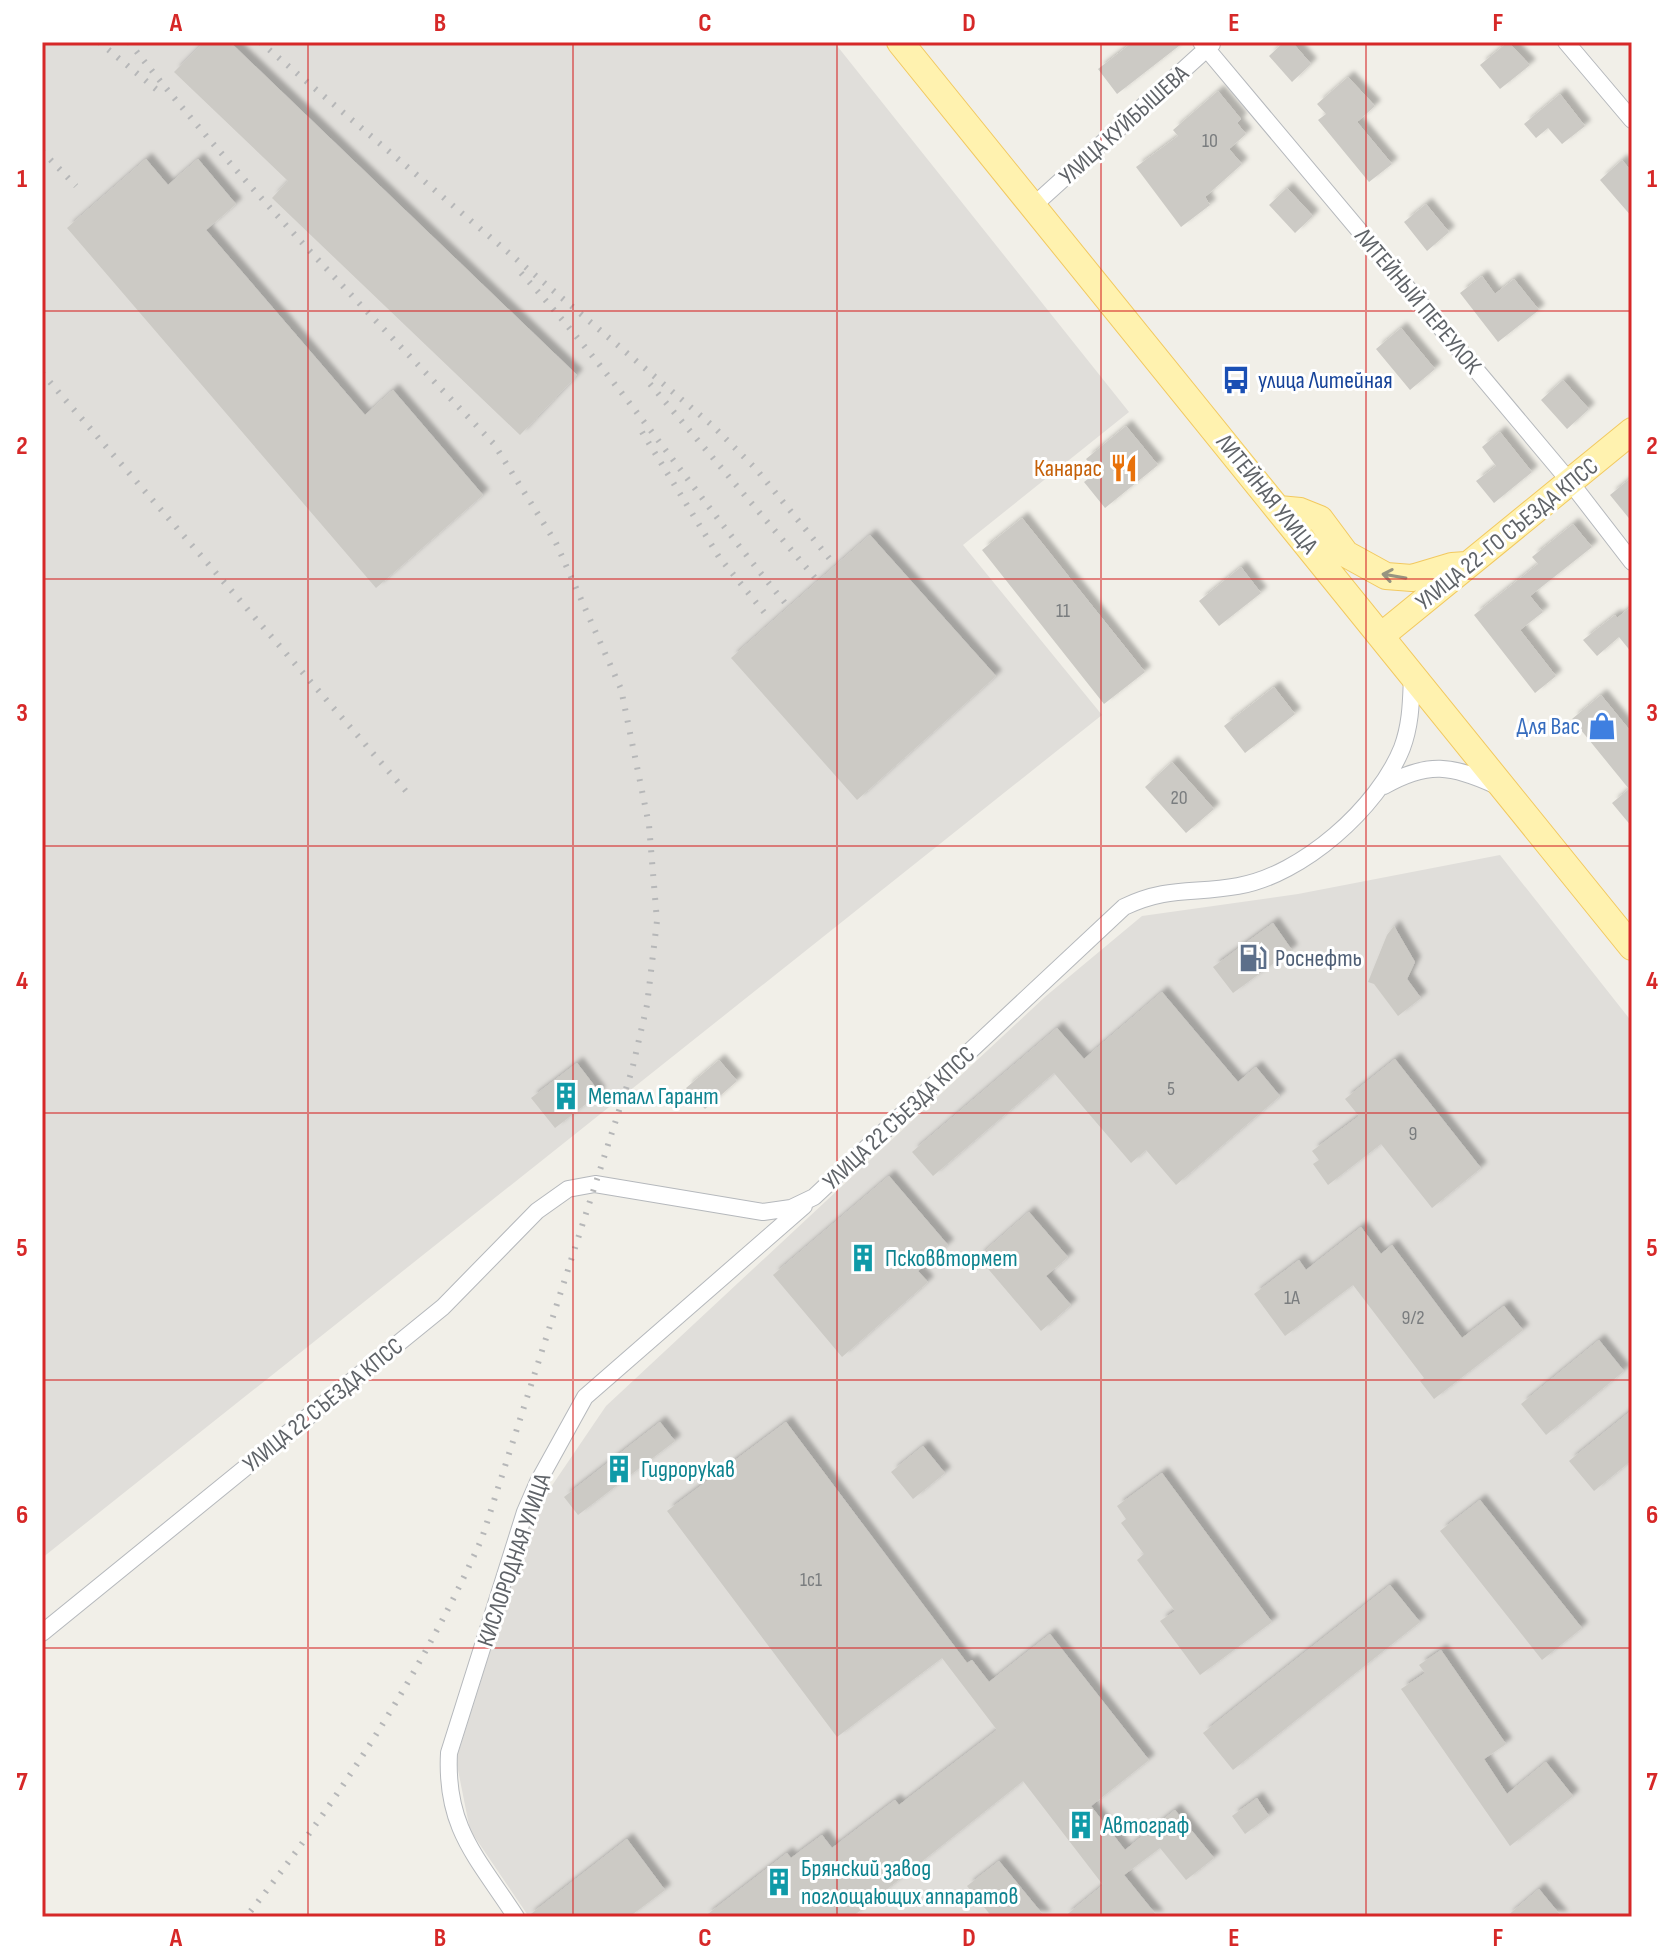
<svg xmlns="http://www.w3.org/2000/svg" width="1674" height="1959" font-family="'Sofia Sans Condensed',sans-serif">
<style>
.industrial{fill:#e0deda}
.building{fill:#cccac5;filter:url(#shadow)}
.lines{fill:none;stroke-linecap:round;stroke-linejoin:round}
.street-casing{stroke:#b5b8bc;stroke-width:18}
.primary-casing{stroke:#f2c960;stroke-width:28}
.street{stroke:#fff;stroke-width:16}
.primary{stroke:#fff2af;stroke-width:26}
.rail{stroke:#b6b7b8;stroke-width:6;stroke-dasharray:2 10;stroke-linecap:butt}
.oneway{stroke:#979581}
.grid{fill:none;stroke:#d62828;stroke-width:2;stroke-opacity:0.55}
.labels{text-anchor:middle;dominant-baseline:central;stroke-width:6;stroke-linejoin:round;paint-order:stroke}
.number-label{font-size:20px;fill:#7a7d7f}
.street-label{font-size:24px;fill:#5f6368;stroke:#fff}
.transit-label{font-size:24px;fill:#164399;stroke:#fff;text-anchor:start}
.food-label{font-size:24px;fill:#c56008;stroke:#fff;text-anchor:end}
.shop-label{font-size:24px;fill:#366cbe;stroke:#fff;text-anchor:end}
.service-label{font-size:24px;fill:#4e5e75;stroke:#fff;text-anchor:start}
.culture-label{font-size:24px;fill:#0d838f;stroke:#fff;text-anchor:start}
.neatline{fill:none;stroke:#d62828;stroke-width:3}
.grid-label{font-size:26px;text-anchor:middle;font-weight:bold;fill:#d62828}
</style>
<defs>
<filter id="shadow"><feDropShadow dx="6" dy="-6" stdDeviation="2" flood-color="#0004"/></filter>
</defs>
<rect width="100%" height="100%" fill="#f1efe8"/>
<path class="industrial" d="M42 42H834L1129 412 963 545 1102 715 42 1558Z
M1500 855 1632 1022V1917H529L470 1830 456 1760 534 1512 606 1406 1046 996 1142 916 1298 894Z"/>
<path class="building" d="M204 42H230L577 375 520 435 272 198 288 181 174 72Z
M1133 42H1184L1117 94 1098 69Z
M1284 42H1292L1311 64 1292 82 1269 56Z
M1508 42 1530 65 1500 89 1480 65Z
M1348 77 1375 106 1357 122 1392 164 1369 182 1318 120 1326 114 1317 104Z
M1218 91 1241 119 1237 123 1246 134 1229 149 1242 164 1205 197 1210 205 1181 227 1136 167 1178 136 1173 130Z
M1560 94 1585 126 1562 144 1548 128 1536 138 1524 124Z
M146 159 168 185 198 159 236 204 206 230 365 415 393 390 483 495 376 588 67 228Z
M1622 160 1632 172V217L1600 180Z
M1287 188 1313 216 1295 233 1269 205Z
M1426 204 1449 232 1427 251 1404 222Z
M1482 276 1495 294 1514 279 1539 310 1498 342 1460 293Z
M1401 328 1435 369 1410 390 1376 349Z
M1563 380 1589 409 1567 429 1541 400Z
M1126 426 1158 465 1105 508 1084 482 1097 472 1086 459Z
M1500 432 1532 472 1494 503 1476 481 1496 466 1482 447Z
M1632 477V522L1610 495Z
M1022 518 1145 672 1104 704 982 550Z
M1573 524 1592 547 1530 596 1543 612 1520 630 1556 676 1535 693 1474 615 1538 564 1532 557Z
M870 535 996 676 857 800 731 658Z
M1241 567 1261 593 1219 626 1199 601Z
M1632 606V653L1619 637 1597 656 1583 640 1615 615 1617 618Z
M1274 687 1295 714 1245 753 1224 726Z
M1601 695 1632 733V827L1612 803 1629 789 1572 719Z
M1172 762 1214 809 1186 833 1145 787Z
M1273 923 1292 950 1233 993 1213 967Z
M1394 926 1415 962 1407 979 1421 998 1398 1016 1374 984 1368 982 1387 935Z
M1162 992 1238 1082 1256 1067 1280 1096 1176 1185 1146 1150 1131 1163 1054 1073 933 1176 912 1152 1057 1028 1084 1059Z
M1395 1059 1481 1168 1432 1208 1381 1144 1328 1185 1313 1164 1319 1160 1312 1151 1359 1116 1345 1099Z
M719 1060 737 1081 705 1109 686 1088Z
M577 1063 600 1093 555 1128 531 1098Z
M889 1176 948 1245 918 1271 928 1282 842 1357 773 1275Z
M1029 1212 1068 1257 1046 1276 1071 1305 1041 1331 978 1257Z
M1361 1227 1381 1254 1392 1245 1462 1338 1504 1306 1523 1330 1434 1399 1420 1381 1424 1378 1353 1285 1285 1336 1254 1294 1299 1260 1306 1270Z
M1599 1340 1624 1371 1546 1435 1521 1404Z
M1632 1410V1460L1594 1491 1569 1461Z
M660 1422 675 1441 578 1515 564 1497Z
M786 1422 967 1663 972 1660 989 1682 1050 1634 1149 1760 1091 1806 1125 1850 1175 1810 1214 1858 1186 1880 1160 1848 1124 1875 1158 1917H1064L1103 1885 1023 1781 852 1917H704L787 1853 791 1858 822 1835 832 1848 895 1800 899 1805 997 1730 942 1658 837 1737 667 1511Z
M923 1446 945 1473 913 1499 891 1472Z
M1162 1473 1272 1622 1200 1675 1160 1621 1175 1611 1137 1560 1144 1554 1121 1523 1126 1519 1117 1506Z
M1480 1500 1582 1628 1542 1660 1440 1531Z
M1390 1585 1420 1622 1233 1770 1203 1733Z
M1441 1650 1506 1744 1484 1759 1507 1794 1546 1762 1573 1796 1510 1846 1401 1689 1425 1673 1419 1665Z
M1257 1798 1269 1816 1245 1834 1232 1816Z
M627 1839 665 1890 629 1917H527Z
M999 1861 1045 1917H992L967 1886Z
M1539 1889 1562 1917H1506Z"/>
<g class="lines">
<defs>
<path id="street" d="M1201 42 1571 483 1632 562
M1566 42 1632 120
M1033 206 1212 44
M1384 786C1428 761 1452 765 1497 786
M42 1633 443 1307 537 1211 568 1189 595 1184 763 1212 791 1208 814 1197 1124 907C1168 886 1194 894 1238 886 1302 875 1378 808 1402 748 1411 724 1411 701 1412 676
M516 1917C477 1857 445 1828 449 1753L525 1512 538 1482 585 1397 804 1206"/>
<path id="primary" d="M900 42 1632 947
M1279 509 1300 511 1320 519 1346 554 1386 576 1412 578 1452 566 1466 565
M1381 636 1632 431"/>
</defs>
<use href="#street" class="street-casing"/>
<use href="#primary" class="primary-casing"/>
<use href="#street" class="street"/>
<use href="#primary" class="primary"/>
<path class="rail" d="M99 42 157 90
M129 42C241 185 369 313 494 444L556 543 621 689 649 825 657 921 647 1005 632 1070 482 1538C422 1673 338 1801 246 1917
M260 42 713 426 756 469 834 564
M42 151 76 186
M521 273C617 377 695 495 786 604
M42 373 411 797
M650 384 816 579
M642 432 719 557 768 617"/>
</g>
<defs><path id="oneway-shaft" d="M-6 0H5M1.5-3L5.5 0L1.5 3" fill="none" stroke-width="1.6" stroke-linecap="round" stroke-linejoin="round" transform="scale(2)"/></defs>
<use class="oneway" href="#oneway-shaft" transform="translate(1394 576) rotate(-170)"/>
<path class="grid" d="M308 42V1917M573 42V1917M837 42V1917M1101 42V1917M1366 42V1917M42 311H1632M42 579H1632M42 846H1632M42 1113H1632M42 1380H1632M42 1648H1632"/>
<defs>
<symbol id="bus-bare" viewBox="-9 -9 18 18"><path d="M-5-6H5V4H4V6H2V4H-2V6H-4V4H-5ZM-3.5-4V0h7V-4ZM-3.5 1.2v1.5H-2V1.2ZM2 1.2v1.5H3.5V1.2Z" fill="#1a4fb4" stroke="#fff" stroke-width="2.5" paint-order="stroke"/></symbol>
<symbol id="restaurant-bare" viewBox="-9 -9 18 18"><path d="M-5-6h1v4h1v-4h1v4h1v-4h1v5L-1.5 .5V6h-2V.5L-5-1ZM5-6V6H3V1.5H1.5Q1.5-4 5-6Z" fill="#e8710a" stroke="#fff" stroke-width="2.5" paint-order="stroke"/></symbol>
<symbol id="shop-bare" viewBox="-9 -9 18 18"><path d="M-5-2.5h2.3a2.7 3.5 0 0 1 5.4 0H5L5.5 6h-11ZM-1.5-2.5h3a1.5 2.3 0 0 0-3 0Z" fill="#3f7fe0" stroke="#fff" stroke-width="2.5" paint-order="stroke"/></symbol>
<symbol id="fuel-bare" viewBox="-9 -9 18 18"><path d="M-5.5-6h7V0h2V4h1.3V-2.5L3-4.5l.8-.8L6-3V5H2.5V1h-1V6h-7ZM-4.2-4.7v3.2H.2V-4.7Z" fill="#5c6f8a" stroke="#fff" stroke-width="2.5" paint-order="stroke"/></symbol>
<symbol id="building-bare" viewBox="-9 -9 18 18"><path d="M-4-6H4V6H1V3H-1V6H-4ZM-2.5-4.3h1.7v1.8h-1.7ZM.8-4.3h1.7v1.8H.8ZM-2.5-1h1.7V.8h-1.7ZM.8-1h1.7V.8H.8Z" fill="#0f9aa8" stroke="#fff" stroke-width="2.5" paint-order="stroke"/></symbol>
</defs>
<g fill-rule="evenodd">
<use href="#bus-bare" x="1216" y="360" width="40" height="40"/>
<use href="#restaurant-bare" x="1104" y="448" width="40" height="40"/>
<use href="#shop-bare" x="1582" y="706" width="40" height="40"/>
<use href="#fuel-bare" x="1233" y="938" width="40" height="40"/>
<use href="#building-bare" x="546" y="1076" width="40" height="40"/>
<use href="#building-bare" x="843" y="1238" width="40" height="40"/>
<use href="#building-bare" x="599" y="1449" width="40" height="40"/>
<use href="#building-bare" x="1061" y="1805" width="40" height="40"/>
<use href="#building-bare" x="759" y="1862" width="40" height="40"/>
</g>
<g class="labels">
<g class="number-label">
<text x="1210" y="141">10</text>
<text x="1063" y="611">11</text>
<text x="1179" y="798">20</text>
<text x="1171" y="1089">5</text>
<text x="1413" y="1134">9</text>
<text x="1292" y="1298">1А</text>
<text x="1413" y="1318">9/2</text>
<text x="811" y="1580">1с1</text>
</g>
<g class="street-label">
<text transform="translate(1124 125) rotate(-42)">УЛИЦА КУЙБЫШЕВА</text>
<text transform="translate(1418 301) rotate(50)">ЛИТЕЙНЫЙ ПЕРЕУЛОК</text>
<text transform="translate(1267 494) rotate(51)">ЛИТЕЙНАЯ УЛИЦА</text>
<text transform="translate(1507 534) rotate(-39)">УЛИЦА 22-ГО СЪЕЗДА КПСС</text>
<text transform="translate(899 1118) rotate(-43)">УЛИЦА 22 СЪЕЗДА КПСС</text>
<text transform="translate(323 1405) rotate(-39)">УЛИЦА 22 СЪЕЗДА КПСС</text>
<text transform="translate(514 1560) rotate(-71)">КИСЛОРОДНАЯ УЛИЦА</text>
</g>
<g class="transit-label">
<text x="1258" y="380">улица Литейная</text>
</g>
<g class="food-label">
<text x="1102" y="468">Канарас</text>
</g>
<g class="shop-label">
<text x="1580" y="726">Для Вас</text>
</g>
<g class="service-label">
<text x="1275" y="958">Роснефть</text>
</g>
<g class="culture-label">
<text x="588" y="1096">Металл Гарант</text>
<text x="885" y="1258">Псковвтормет</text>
<text x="641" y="1469">Гидрорукав</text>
<text x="1103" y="1825">Автограф</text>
<text x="801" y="1868">Брянский завод<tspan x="801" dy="28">поглощающих аппаратов</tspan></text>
</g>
</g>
<rect width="1674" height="1959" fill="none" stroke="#ffffff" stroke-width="88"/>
<rect x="44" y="44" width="1586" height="1871" class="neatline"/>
<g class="grid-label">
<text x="176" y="31">A</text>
<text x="440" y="31">B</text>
<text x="705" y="31">C</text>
<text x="969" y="31">D</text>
<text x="1234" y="31">E</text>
<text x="1498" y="31">F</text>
<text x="22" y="187">1</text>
<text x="1652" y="187">1</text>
<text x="22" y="454">2</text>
<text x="1652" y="454">2</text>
<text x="22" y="721">3</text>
<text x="1652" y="721">3</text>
<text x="22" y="989">4</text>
<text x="1652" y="989">4</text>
<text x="22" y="1256">5</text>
<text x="1652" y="1256">5</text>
<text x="22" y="1523">6</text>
<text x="1652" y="1523">6</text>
<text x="22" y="1790">7</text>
<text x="1652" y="1790">7</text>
<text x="176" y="1946">A</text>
<text x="440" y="1946">B</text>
<text x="705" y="1946">C</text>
<text x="969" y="1946">D</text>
<text x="1234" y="1946">E</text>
<text x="1498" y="1946">F</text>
</g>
</svg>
